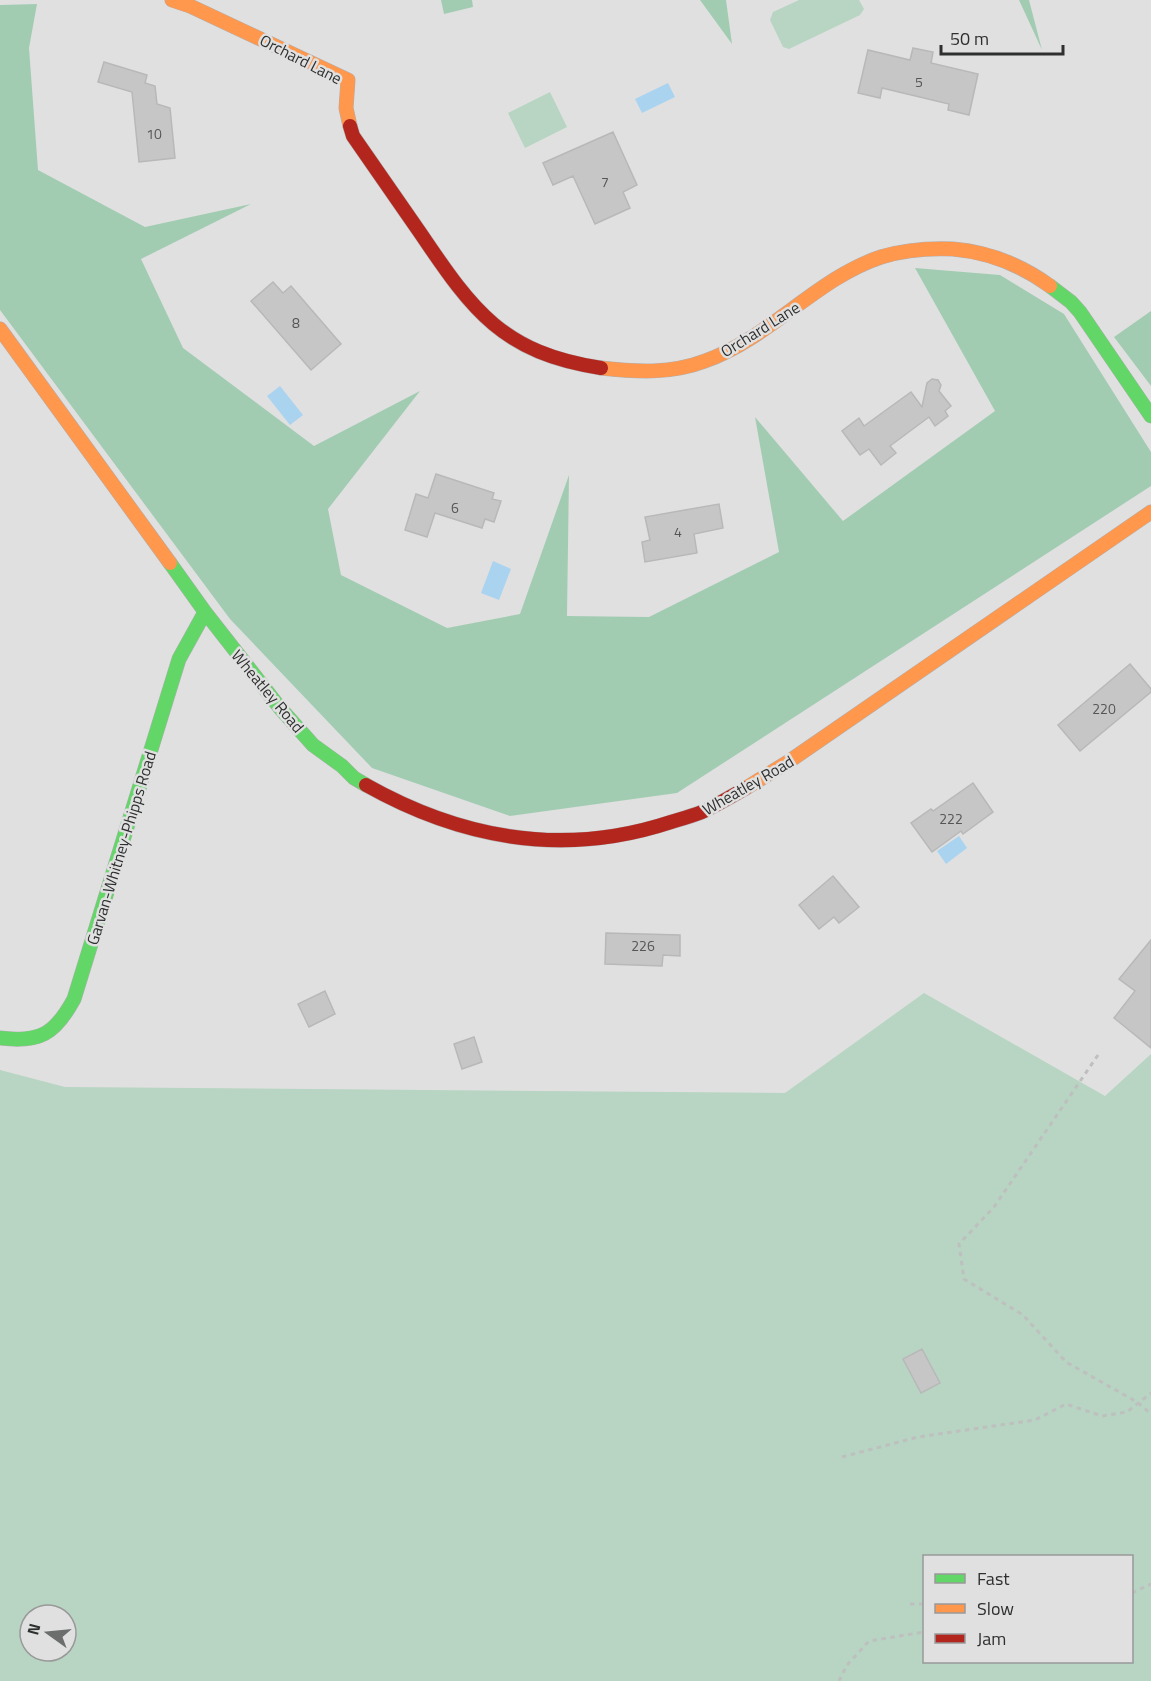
<svg xmlns="http://www.w3.org/2000/svg" width="1151" height="1681" font-family="'Titillium Web',sans-serif">
<style>
.green{fill:#b7d5c2;fill-rule:evenodd}
.forest{fill:#a2ccb2}
.water{fill:#aad3f0}
.building{fill:#c7c6c7;stroke:#b8b8b9;stroke-width:1.5}
.lines{fill:none;stroke-linecap:round;stroke-linejoin:round}
.fast-casing{stroke:#b0b0b1;stroke-width:15}
.slow-casing{stroke:#b0b0b1;stroke-width:15}
.jam-casing{stroke:#b0b0b1;stroke-width:15}
.path{stroke:#bebfbf;stroke-width:3;stroke-dasharray:4.5 4.5;stroke-linecap:butt}
.fast{stroke:#63d668;stroke-width:14}
.slow{stroke:#ff974d;stroke-width:14}
.jam{stroke:#b3261e;stroke-width:14}
.labels{text-anchor:middle;dominant-baseline:central;stroke-width:5;stroke-linejoin:round;paint-order:stroke}
.number-label{font-size:14px;fill:#545555}
.street-label{font-size:16px;fill:#2e2f2f;stroke:#e0e0e1}
</style>
<rect width="100%" height="100%" fill="#e0e0e1"/>
<path class="green" d="M799 0H859L864 9 860 15 789 49 783 47 770 20 773 12Z
M550 92 567 127 525 148 508 113Z
M924 993 1105 1096 1151 1054V1681H0V1070L65 1087 785 1093ZM924 1556H1132V1662H924ZM30 1615H66V1651H30Z"/>
<path class="forest" d="M441 0H472L473 7 444 14Z
M700 0H726L732 44Z
M1019 0H1029L1042 50Z
M37 4 29 48 38 170 145 227 251 204 141 259 183 348 314 446 420 391 328 509 341 575 447 628 520 614 569 475 567 616 649 617 779 552 755 417 843 521 995 411 915 268 1000 275 1064 314 1151 452V486L677 793 510 816 372 768 230 619 0 310V5Z
M1151 311V386L1114 337Z"/>
<path class="water" d="M668 83 675 97 642 113 635 99Z
M280 386 303 415 290 425 267 396Z
M493 561 511 569 499 600 481 593Z
M959 836 967 848 946 864 937 851Z"/>
<path class="building" d="M913 48 933 52 931 63 978 74 969 115 948 110 949 104 882 88 880 98 858 93 868 50 910 60Z
M104 62 147 75 145 83 155 86 157 104 170 108 175 158 139 162 132 92 98 82Z
M613 132 637 185 623 192 630 208 595 224 573 176 553 185 543 163Z
M273 282 283 293 291 286 341 344 311 370 251 301Z
M932 379 938 380 941 385 939 391 951 406 945 411 948 416 935 426 929 417 890 446 896 453 881 465 869 449 860 455 842 431 859 418 864 426 911 392 922 407 927 383Z
M436 474 494 493 492 499 501 501 494 522 485 519 482 528 435 513 427 537 405 530 416 494 428 498Z
M719 504 723 528 694 534 697 553 645 562 642 542 650 540 645 517Z
M1130 664 1151 689V692L1080 751 1058 725Z
M973 783 993 812 963 834 961 831 932 852 911 823 931 809 933 811Z
M833 876 859 907 839 923 834 917 819 929 799 905Z
M606 933 680 935V956L663 955 662 966 605 964Z
M1151 940V1048L1114 1018 1135 991 1119 979Z
M325 991 335 1014 309 1027 298 1004Z
M474 1037 482 1062 462 1069 454 1044Z
M922 1349 940 1383 921 1393 903 1359Z"/>
<g class="lines">
<defs>
<path id="fast" d="M1050 286 1071 302 1080 312 1151 416
M170 563 205 612 280 708 313 745 342 766 354 778 366 785
M0 1038C40 1043 55 1034 74 999L179 659 205 612"/>
<path id="slow" d="M172 0 190 6 348 80 346 108 350 126
M0 329 170 563
M601 368C636 372 671 374 705 361 770 338 817 278 881 257 904 250 929 248 953 249 989 252 1021 265 1050 286
M746 788 791 760 1151 512"/>
<path id="jam" d="M350 126 353 136C376 169 398 201 421 234 473 311 503 353 601 368
M366 785C462 839 565 857 671 822 681 819 692 816 702 812 717 805 732 796 746 788"/>
</defs>
<use href="#fast" class="fast-casing"/>
<use href="#slow" class="slow-casing"/>
<use href="#jam" class="jam-casing"/>
<path class="path" d="M1098 1055 994 1207 959 1244 964 1279 1023 1315 1066 1362 1137 1402 1151 1414
M842 1457 918 1437 1035 1420 1066 1404 1102 1416 1127 1412 1151 1393
M1132 1593 1151 1584
M910 1604H924
M839 1681 847 1665 869 1641 924 1632"/>
<use href="#fast" class="fast"/>
<use href="#slow" class="slow"/>
<use href="#jam" class="jam"/>
</g>
<g class="labels">
<g class="number-label">
<text x="919" y="81">5</text>
<text x="154" y="133">10</text>
<text x="605" y="181">7</text>
<text x="296" y="322">8</text>
<text x="455" y="507">6</text>
<text x="678" y="531">4</text>
<text x="1104" y="708">220</text>
<text x="951" y="818">222</text>
<text x="643" y="945">226</text>
</g>
<g class="street-label">
<text transform="translate(301 59) rotate(27)">Orchard Lane</text>
<text transform="translate(760 329) rotate(-32)">Orchard Lane</text>
<text transform="translate(268 691) rotate(50)">Wheatley Road</text>
<text transform="translate(748 785) rotate(-30)">Wheatley Road</text>
<text transform="translate(121 848) rotate(-73)">Garvan-Whitney-Phipps Road</text>
</g>
</g>
<rect x="923" y="1555" width="210" height="108" fill="#e0e0e1" stroke="#99999a" stroke-width="1.5"/>
<rect x="935" y="1574" width="30" height="9" fill="#63d668" stroke="#99999a" stroke-width="1.5"/>
<text x="977" y="1585" font-size="18" fill="#2e2f2f">Fast</text>
<rect x="935" y="1604" width="30" height="9" fill="#ff974d" stroke="#99999a" stroke-width="1.5"/>
<text x="977" y="1615" font-size="18" fill="#2e2f2f">Slow</text>
<rect x="935" y="1634" width="30" height="9" fill="#b3261e" stroke="#99999a" stroke-width="1.5"/>
<text x="977" y="1645" font-size="18" fill="#2e2f2f">Jam</text>
<g transform="translate(48 1633) rotate(285)"><circle r="28" fill="#e0e0e1" stroke="#99999a" stroke-width="1.5"/>
<path d="M0-4.5L10 22L0 15L-10 22Z" fill="#6c6d6d"/>
<text y="-9" font-size="16" font-weight="bold" text-anchor="middle" fill="#2e2f2f">N</text>
</g>
<path d="M941 45v9h122v-9" fill="none" stroke="#2e2f2f" stroke-width="3"/>
<text x="950" y="45" font-size="18" fill="#2e2f2f" stroke="#e0e0e1" stroke-width="4.5" paint-order="stroke">50 m</text>
</svg>
